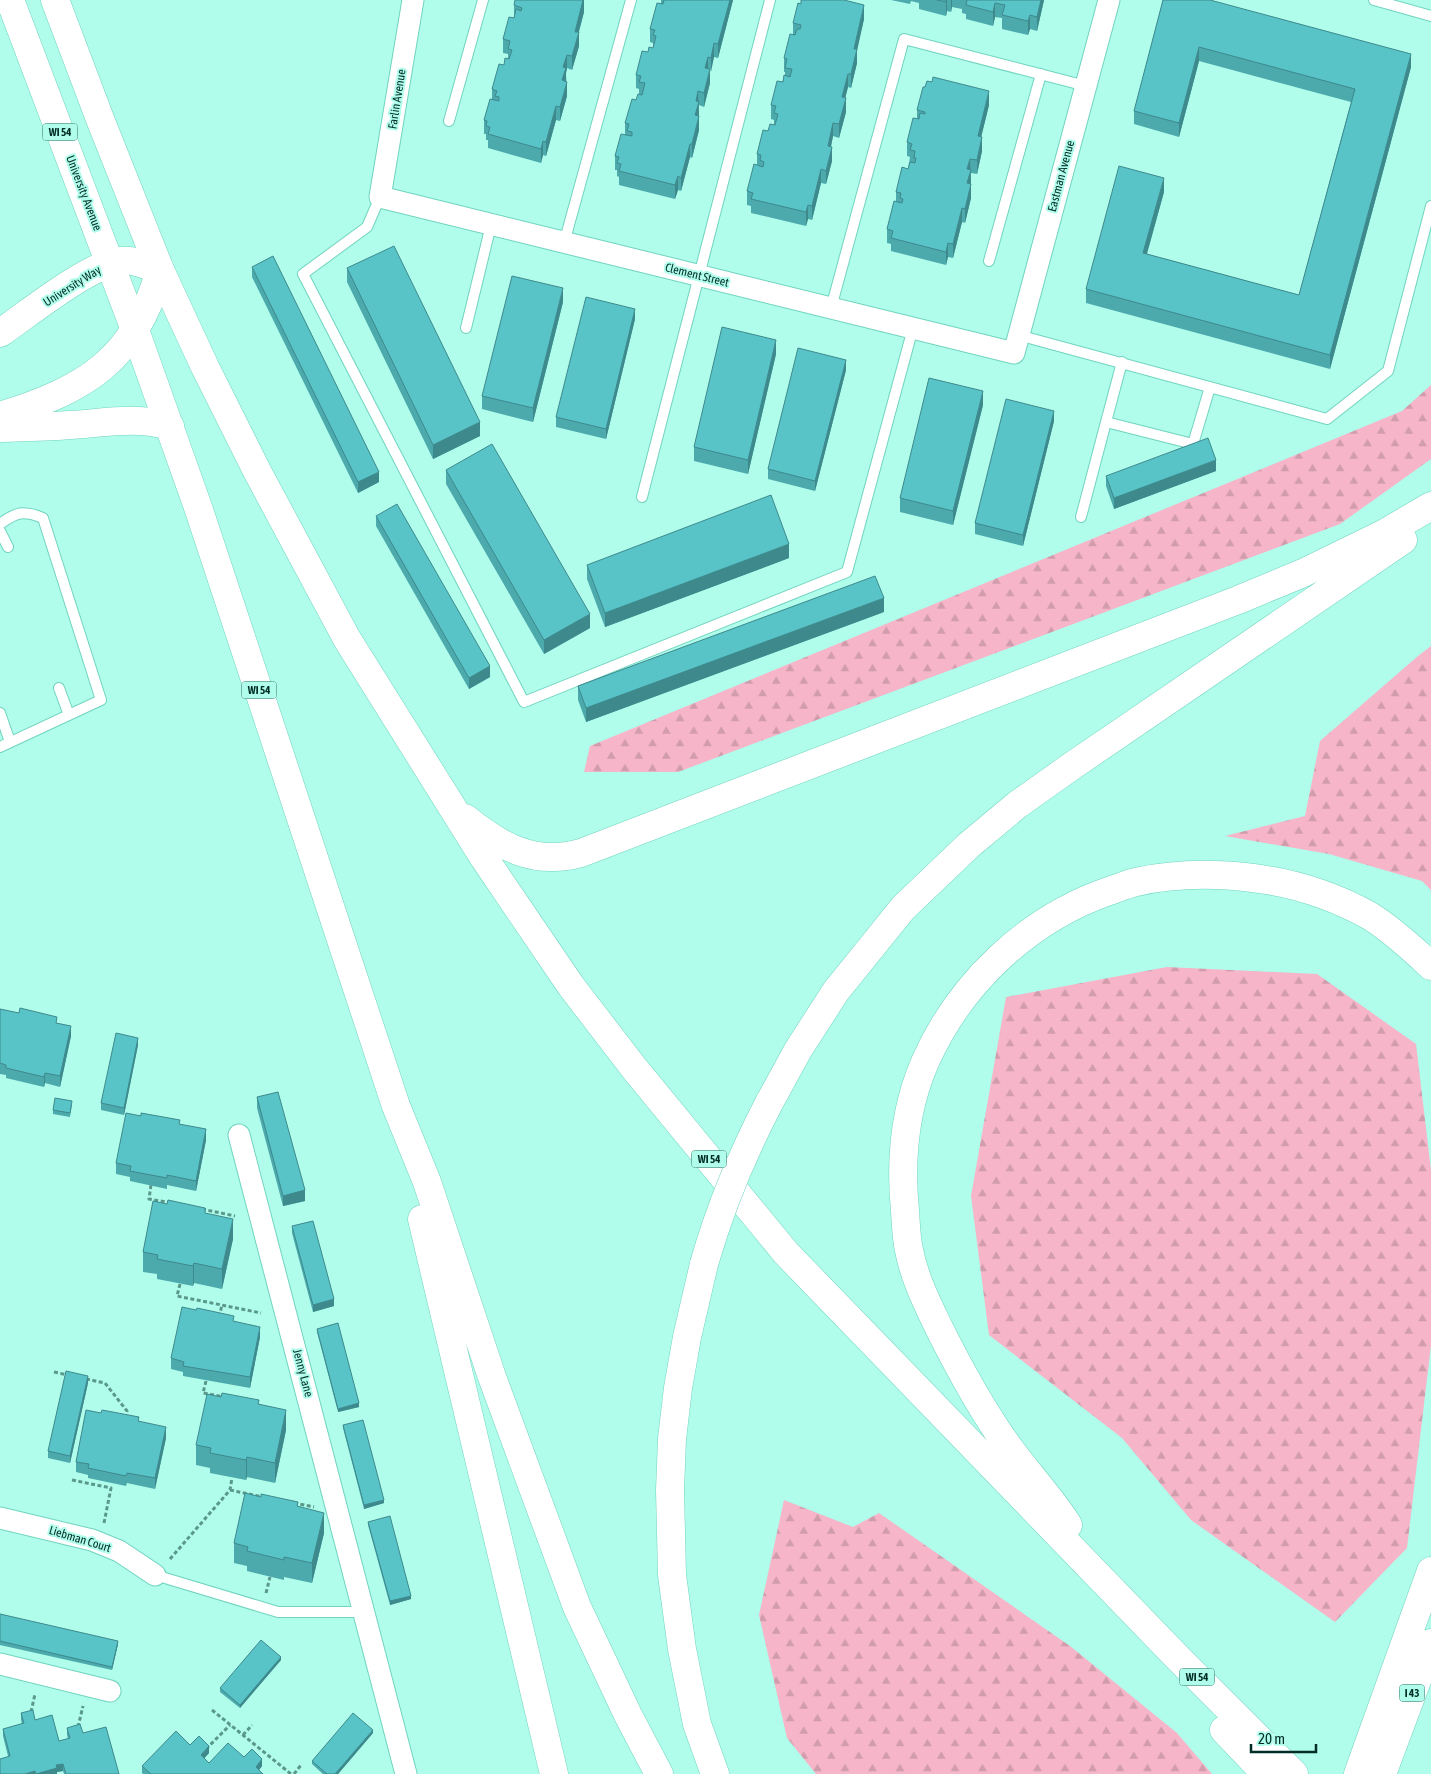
<svg xmlns="http://www.w3.org/2000/svg" width="1431" height="1774" font-family="'Asap Condensed',sans-serif">
<style>
.forest{fill:url(#forest-firs)}
.lines{fill:none;stroke-linecap:round;stroke-linejoin:round}
.lane-casing{stroke:#70d4bf;stroke-width:12}
.street-casing{stroke:#70d4bf;stroke-width:23}
.secondary-casing{stroke:#70d4bf;stroke-width:29}
.primary-casing{stroke:#70d4bf;stroke-width:29}
.highway-casing{stroke:#70d4bf;stroke-width:29}
.path{stroke:#5a988b;stroke-width:3;stroke-dasharray:4 2.5;stroke-linecap:butt}
.lane{stroke:#fff;stroke-width:10}
.street{stroke:#fff;stroke-width:21}
.secondary{stroke:#fff;stroke-width:28}
.primary{stroke:#fff;stroke-width:28}
.highway{stroke:#fff;stroke-width:28}
.highway-bridge-casing{stroke:#70d4bf;stroke-width:29;stroke-linecap:butt}
.highway-bridge{stroke:#fff;stroke-width:28}
.wall{fill:#4ca9ac}
.shaded-wall{fill:#3e898c}
.building{fill:#58c4c8;stroke:#3e898c}
.labels{text-anchor:middle;dominant-baseline:central;stroke-width:4;stroke-linejoin:round;paint-order:stroke}
.shield{fill:#b0fdeb;stroke:#356b61;stroke-width:1}
.shield-label{font-size:11px;font-weight:bold;fill:#002d26}
.street-label{font-size:12px;fill:#002d26;stroke:#b0fdeb}
</style>
<defs>
<pattern id="forest-firs" width="22" height="20" patternUnits="userSpaceOnUse" patternTransform="scale(1.25)"><rect width="22" height="20" fill="#f6b5c9"/><path d="M5 1l3.5 6h-7zM16 11l3.5 6h-7z" fill="#d19cac"/></pattern>
</defs>
<rect width="100%" height="100%" fill="#b0fdeb"/>
<path class="forest" d="M1431 385V459L1340 524 678 772H584L590 746 1402 411Z
M1431 646V890L1422 881 1329 854 1225 836 1305 816 1320 741 1418 656Z
M1167 967 1317 974 1416 1044 1431 1170V1345L1407 1548 1335 1622 1191 1520 1122 1438 989 1335 971 1196 1006 997Z
M784 1500 853 1527 879 1513 1070 1646 1177 1733 1212 1774H816L787 1738 759 1615Z"/>
<g class="lines">
<defs>
<path id="lane" d="M1374 0 1431 16
M449 121 483 0
M380 197 367 227 303 274 524 702 847 572 913 328
M564 243 631 0
M989 261 1041 74
M831 308 904 39 1086 86
M466 328 491 225
M1018 335 1327 419 1388 371 1431 206
M1122 362 1106 422 1193 444 1210 387
M642 497 770 0
M1081 517 1106 422
M0 524C16 512 24 510 43 518L101 700 0 747
M0 531 8 547
M59 688 69 715
M0 713 10 742
M155 1575 278 1612H365"/>
<path id="street" d="M413 0 380 197 1014 353 1109 0
M239 1135 406 1774
M0 1518 92 1540 119 1551 155 1575
M0 1664 110 1691"/>
<path id="secondary" d="M0 333C28 314 87 266 119 261 133 259 147 265 160 270 134 361 86 389 0 416"/>
<path id="primary" d="M10 0 135 330
M55 0 100 119 160 270"/>
<path id="highway" d="M160 270 205 367 257 471 347 639 484 858 571 986 634 1068 786 1253 1177 1657 1294 1774
M135 330 199 510 396 1106 427 1182 492 1377 577 1607 628 1715 659 1774
M0 428C23 427 47 427 70 425 104 423 137 416 170 426
M465 818C501 847 534 866 581 853L1238 600 1303 573 1385 533 1431 506
M769 1103 798 1050 836 991 903 908 969 845 1017 805 1069 768 1403 540
M422 1219 554 1774
M704 1264 687 1337 678 1388 672 1439 670 1490 672 1575 682 1649 697 1724 715 1774
M1068 1525C1051 1498 1029 1475 1010 1449 982 1411 960 1370 939 1328 927 1303 914 1277 909 1250 906 1237 906 1223 905 1211 900 1160 905 1108 925 1062 960 983 1028 919 1109 891 1118 888 1127 884 1136 882 1176 873 1213 873 1253 878 1294 883 1334 896 1370 916 1392 930 1412 948 1431 966
M1224 1730 1266 1774
M1358 1774 1431 1571
M1382 1774 1431 1643"/>
</defs>
<use href="#lane" class="lane-casing"/>
<use href="#street" class="street-casing"/>
<use href="#secondary" class="secondary-casing"/>
<use href="#primary" class="primary-casing"/>
<use href="#highway" class="highway-casing"/>
<path class="path" d="M151 1185 149 1199 172 1203
M202 1209 235 1216
M180 1284 177 1296 261 1313
M219 1317 222 1305
M54 1372 68 1375
M86 1379 105 1383 127 1411 126 1417
M206 1381 203 1393 225 1397
M72 1480 111 1488 104 1523
M230 1490 263 1497
M294 1503 314 1507
M170 1559 230 1490 232 1478
M266 1593 270 1577
M212 1710 291 1774
M31 1712 35 1694
M78 1727 83 1706
M243 1735 252 1725
M206 1749 230 1725
M294 1774 301 1765"/>
<use href="#lane" class="lane"/>
<use href="#street" class="street"/>
<use href="#secondary" class="secondary"/>
<use href="#primary" class="primary"/>
<use href="#highway" class="highway"/>
<defs>
<path id="highway-bridge" d="M704 1264C720 1208 742 1155 769 1103"/>
</defs>
<use href="#highway-bridge" class="highway-bridge-casing"/>
<use href="#highway-bridge" class="highway-bridge"/>
</g>
<path class="wall" d="M584 0V12L579 32V46L572 70 567 68 566 73 567 96 560 121 556 120 546 156 543 155 541 163 488 148V140H486V134H484V120L492 99V89L508 59V54L503 53V39L514 18V5Z
M661 0H733L718 58 714 57 710 72V83L704 107 699 105V130L692 158 690 157 681 191 678 190 675 199 619 185V177L617 176V170H615V156L625 135V123L639 95V89L636 88V75L648 52 653 48V43L650 42V29L661 4Z
M891 0H1044L1037 31 1030 29 1028 35 1002 29V18L995 17 993 26 966 19V14L962 13V9L952 7 951 12 947 11 946 16 919 9V3L911 1 910 4Z
M1163 0 1411 67 1330 369 1086 303V289L1164 192 1147 254 1299 295 1351 102 1199 61 1179 137 1134 124V111Z
M864 19 857 49V63L851 88 848 87 845 98 846 112 839 138 833 136 831 147 832 161 826 184 821 183 812 220 808 219 806 226 751 213V206L747 205V191L757 165V154L768 131 774 125V120L771 119V105L785 76V72H784V58L793 34V23Z
M989 105 981 137 982 151 977 174 971 173V198L965 223 962 222 953 258 948 257 946 265 891 251V244L887 243V229L896 201V192L908 169 910 157 907 156V142L917 119V110Z
M252 267 379 482 358 493 252 277Z
M347 268 480 436 433 459 347 282Z
M563 302 533 422 482 409V396Z
M635 319 606 439 556 427V417Z
M776 354 748 474 694 461V447Z
M846 370 815 491 768 479V469Z
M983 405 953 525 900 512V498Z
M1054 421 1023 546 975 534V523Z
M446 470 590 628 544 654 446 484Z
M1216 471 1114 509 1106 486V476Z
M376 516 490 677 469 689 376 526Z
M789 558 605 627 587 579V565Z
M884 612 586 722 578 700V686Z
M0 1009 57 1023 71 1036 60 1087 45 1083 44 1087 6 1078V1075L0 1074Z
M138 1045 124 1115 101 1110V1103Z
M257 1097 305 1201 283 1206 257 1108Z
M72 1104 70 1117 53 1114V1110Z
M180 1124 206 1140 196 1191 167 1185V1189L130 1181V1177L116 1174V1163Z
M205 1213 233 1239 222 1289 194 1283 193 1286 157 1279V1274L143 1272V1252Z
M292 1226 334 1306 313 1312 292 1233Z
M234 1321 260 1337 250 1388 183 1376V1372L171 1369V1358Z
M317 1329 359 1407 338 1412 317 1332Z
M88 1383 70 1463 48 1458V1451Z
M259 1405 286 1430 275 1483 247 1477 246 1480 210 1473V1468L196 1465V1445Z
M139 1421 166 1438 155 1489 127 1483 126 1486 88 1478V1475L76 1472V1462Z
M343 1425 384 1503 364 1509 343 1428Z
M298 1506 324 1533 312 1583 284 1577V1580L247 1571V1566L234 1563V1543Z
M368 1522 411 1599 390 1605 368 1525Z
M0 1614 118 1644 112 1670 0 1645Z
M281 1660 240 1708 220 1692V1688Z
M21 1713 35 1720 59 1741 68 1739 67 1735V1728L83 1733 119 1774H64L63 1771 57 1772V1774H0L8 1756 3 1736V1729L22 1724 21 1720Z
M373 1733 338 1774H323L312 1764V1761Z
M190 1745 209 1753 204 1758 209 1763 244 1757 262 1766 259 1770 263 1774H143L142 1773V1766Z"/>
<path class="shaded-wall" d="M582 0H584V12L575 45V32Z
M730 0H733L718 58V44Z
M946 0H947V11L946 16Z
M951 0H952V7L951 12Z
M1041 0H1044L1037 31V17Z
M995 3V17L993 26V12Z
M864 5V19L855 60 857 49V63L851 88V74L854 49Z
M1030 15V29L1028 35V21Z
M579 32V46L572 70V56Z
M714 43V57L711 72V58Z
M1199 47V61L1179 137V123Z
M1411 54V67L1330 369V355Z
M567 55V68L566 73V82L562 80 563 67Z
M708 57V71L705 68Z
M710 69V83L704 107V93Z
M848 74V87L842 111V97Z
M567 82V96L560 121V107Z
M698 91 699 116 695 129 696 101Z
M989 91V105L978 150V136Z
M846 98V112L839 138V124Z
M556 106V120L546 156V142Z
M699 116V130L692 158V144Z
M833 123V136L828 160V146Z
M982 137V151L977 174V160Z
M543 141V155L541 163V149Z
M690 144V157L681 191V178Z
M832 147V161L826 184V171Z
M970 159 971 183 967 197V169Z
M821 169V183L812 220V206Z
M678 176V190L675 199V185Z
M1164 178V192L1143 267V253Z
M971 184V198L965 223V209Z
M808 205V219L806 226V212Z
M962 208V222L953 258V244Z
M948 243V257L946 265V252Z
M563 288V302L533 422V408Z
M635 309V319L606 439V429Z
M776 340V354L748 474V460Z
M846 360V370L815 491V481Z
M983 391V405L953 525V511Z
M1054 411V421L1023 546V535Z
M480 422V436L433 459V445Z
M1216 460V471L1114 509V498Z
M379 472V482L358 493V482Z
M789 544V558L605 627V613Z
M884 598V612L586 722V708Z
M590 614V628L544 654V640Z
M490 666V677L469 689V678Z
M71 1026V1036L60 1087V1076Z
M138 1038V1045L124 1115V1108Z
M45 1073V1083L44 1087V1077Z
M206 1129V1140L196 1191V1181Z
M305 1190V1201L283 1206V1196Z
M233 1219V1239L222 1289V1269Z
M194 1263V1283L193 1286V1266Z
M334 1299V1306L313 1312V1305Z
M260 1327V1337L250 1388V1377Z
M88 1376V1383L70 1463V1456Z
M359 1403V1407L338 1412V1409Z
M286 1410V1430L275 1483V1463Z
M166 1427V1438L155 1489V1478Z
M247 1457V1477L246 1480V1460Z
M384 1500V1503L364 1509V1505Z
M324 1513V1533L312 1583V1563Z
M411 1596V1599L390 1605V1601Z
M118 1641V1644L112 1670V1667Z
M281 1657V1660L240 1708V1705Z
M373 1730V1733L338 1774H335Z
M209 1746V1753L201 1762V1755Z
M262 1759V1766L256 1774V1767Z
M63 1764V1771L57 1772V1774H36L56 1765Z
M35 1771V1774H25Z"/>
<path class="building" d="M515 0H583L575 32H579L572 56 567 55 563 67 566 68 562 80 567 82 560 107 556 106 546 142 543 141 541 149 488 134 490 127 486 126 487 121 484 120 490 99 499 101V97L495 96 497 91 492 89 499 64 504 65 505 58 509 59 512 50 508 49 510 41 503 39 509 17 514 18 516 9 521 11 522 8 514 5Z
M664 0H730L718 44 714 43 711 58 708 57 705 68 710 69 704 93 698 91 696 101 699 102 695 115 699 116 692 144H690L681 178 678 176 675 185 619 171 621 164 617 163 619 157 615 156 621 134 632 136V132L627 131 629 124 625 123 632 99 636 100 638 94 642 95 645 83 639 82 641 76 636 75 642 51 648 52 649 47 653 48 656 36 653 35 655 30 650 29 657 3 663 4Z
M801 0H844L864 5 854 49H857L851 74H848L842 97 846 98 839 124 833 123 828 146 832 147 826 171 821 169 812 206 808 205 806 212 751 199 753 193 747 191 754 164 763 167 764 162 760 160 761 155 757 154 763 130 768 131 770 124 775 125 778 114 774 113 776 106 771 105 777 81 783 82 784 75 790 77 792 69 785 68 787 59 784 58 790 34 795 35 797 29H800L801 25 793 23 798 3 801 4Z
M937 0H946V2Z
M967 0H1041L1037 17 1030 15 1028 21 1002 15 1005 5 995 3 993 12 966 5Z
M1163 0H1210L1411 54 1330 355 1086 289 1119 166 1164 178 1143 253 1299 295 1355 89 1199 47 1179 123 1134 111Z
M933 77 989 91 978 136 982 137 977 160 970 159 967 169 971 170 967 183 971 184 965 209 962 208 953 244 948 243 946 252 891 238 893 231 887 229 894 201 902 203 903 199 900 198 901 193 896 192 902 167 908 169 910 162 915 163 916 158H914L915 151 910 150 912 144 907 142 913 118 919 119 920 113 925 114V112L917 110 923 87H925L927 81 932 82Z
M394 246 480 422 433 445 347 268Z
M273 256 379 472 358 482 252 267Z
M512 276 563 288 533 408 482 396Z
M586 297 635 309 606 429 556 417Z
M722 327 776 340 748 460 694 447Z
M798 348 846 360 815 481 768 469Z
M929 378 983 391 953 511 900 498Z
M1006 399 1054 411 1023 535 975 523Z
M1208 438 1216 460 1114 498 1106 476Z
M492 444 590 614 544 640 446 470Z
M771 495 789 544 605 613 587 565Z
M397 504 490 666 469 678 376 516Z
M875 576 884 598 586 708 578 686Z
M20 1008 57 1017 56 1023 71 1026 60 1076 45 1073 44 1077 6 1068V1065L0 1063V1009L19 1013Z
M116 1033 138 1038 124 1108 101 1103Z
M278 1092 305 1190 283 1196 257 1097Z
M55 1098 72 1101 70 1113 53 1110Z
M126 1113 141 1116V1113L180 1120 179 1124 206 1129 196 1181 167 1175V1178L130 1171 131 1166 116 1163Z
M168 1200 205 1208V1213L233 1219 222 1269 194 1263 193 1266 157 1259 158 1255 143 1252 153 1201 167 1204Z
M313 1221 334 1299 313 1305 292 1226Z
M182 1307 196 1310 197 1308 234 1316 233 1321 260 1327 250 1377 183 1366 184 1362 171 1358Z
M338 1323 359 1403 338 1409 317 1329Z
M66 1371 88 1376 70 1456 48 1451Z
M222 1393 259 1400 258 1404 286 1410 275 1463 247 1457 246 1460 210 1453 211 1448 196 1445 207 1394 221 1397Z
M86 1410 101 1413 102 1410 139 1417 138 1421 166 1427 155 1478 127 1473 126 1476 88 1468 89 1464 76 1462Z
M363 1420 384 1500 364 1505 343 1425Z
M245 1493 261 1497V1494L298 1502 297 1506 324 1513 312 1563 284 1557V1560L247 1551 248 1547 234 1543Z
M390 1516 411 1596 390 1601 368 1522Z
M0 1614 118 1641 112 1667 0 1641Z
M261 1640 281 1657 240 1705 220 1688Z
M33 1710 35 1720 52 1715 59 1741 70 1738 67 1728 80 1724 83 1733 106 1727 119 1774H66L63 1764 56 1765 57 1768 36 1774 35 1771 25 1774H0V1759L10 1756 3 1729 24 1723 21 1713Z
M353 1713 373 1730 335 1774H327L312 1761Z
M176 1731 190 1745 199 1736 209 1746 201 1755 209 1763 228 1743 244 1757 252 1749 262 1759 256 1767 263 1774H151L142 1766Z"/>
<g class="labels">
<g class="shield">
<rect x="42.5" y="123.5" width="35" height="17" rx="4"/>
<rect x="241.5" y="681.5" width="35" height="17" rx="4"/>
<rect x="691.5" y="1150.5" width="35" height="17" rx="4"/>
<rect x="1179.5" y="1668.5" width="35" height="17" rx="4"/>
<rect x="1399.5" y="1684.5" width="25" height="17" rx="4"/>
</g>
<g class="shield-label">
<text x="60" y="132">WI 54</text>
<text x="259" y="690">WI 54</text>
<text x="709" y="1159">WI 54</text>
<text x="1197" y="1677">WI 54</text>
<text x="1412" y="1693">I 43</text>
</g>
<g class="street-label">
<text transform="translate(397 99) rotate(-81)">Farlin Avenue</text>
<text transform="translate(1061 176) rotate(-75)">Eastman Avenue</text>
<text transform="translate(84 193) rotate(69)">University Avenue</text>
<text transform="translate(697 275) rotate(14)">Clement Street</text>
<text transform="translate(72 286) rotate(-32)">University Way</text>
<text transform="translate(303 1373) rotate(75)">Jenny Lane</text>
<text transform="translate(80 1539) rotate(17)">Liebman Court</text>
</g>
</g>
<path d="M1251 1744v8h65v-8" fill="none" stroke="#002d26" stroke-width="2.5"/>
<text x="1258" y="1744" font-size="15" fill="#002d26" stroke="#b0fdeb" stroke-width="4" paint-order="stroke">20 m</text>
</svg>
